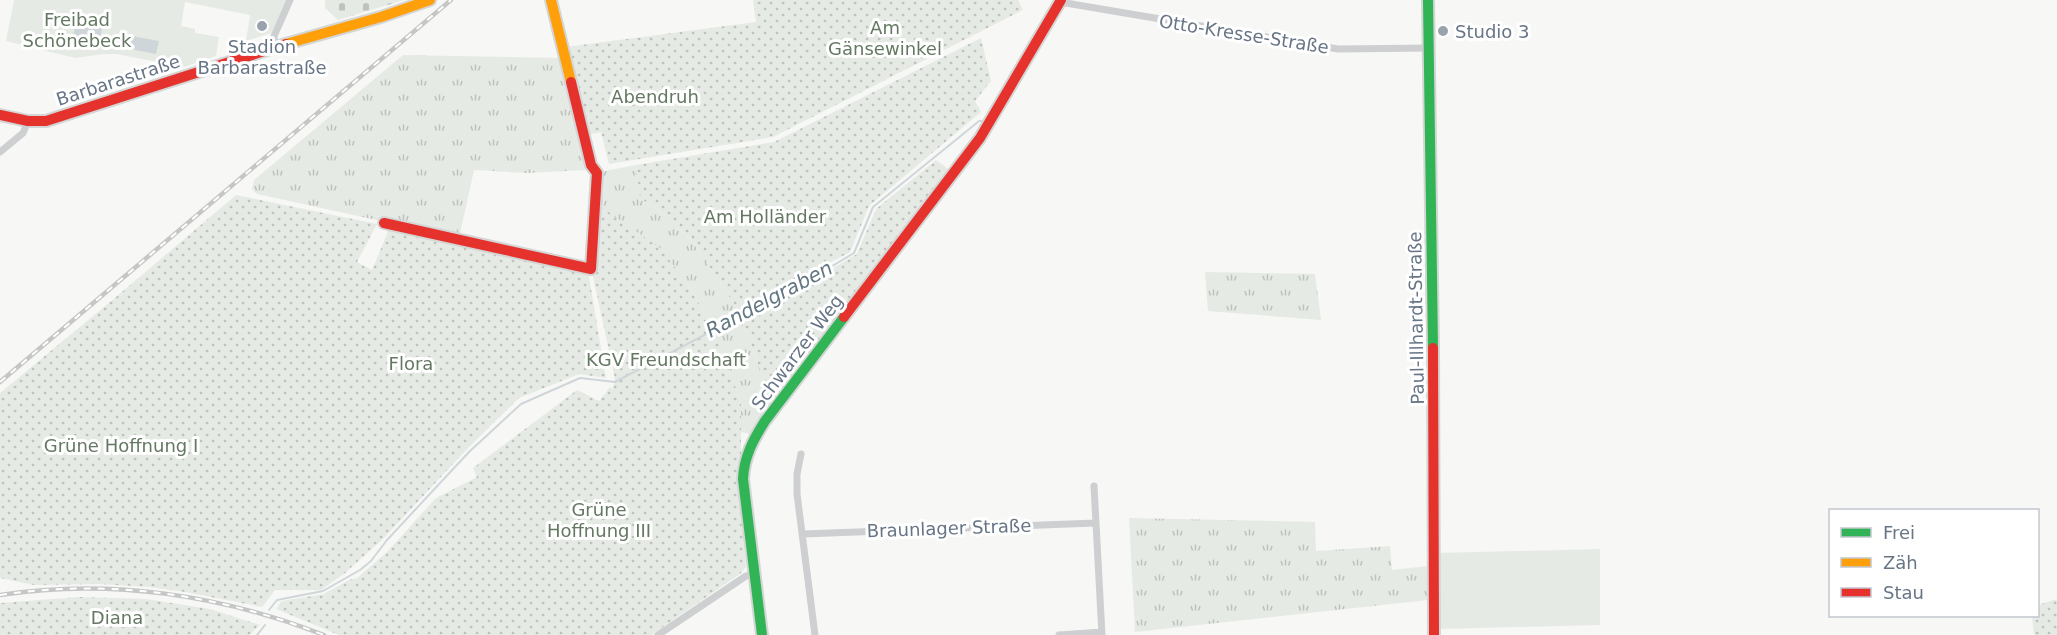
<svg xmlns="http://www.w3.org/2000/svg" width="2057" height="635" font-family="'DejaVu Sans',sans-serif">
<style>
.grass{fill:url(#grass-tufts)}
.cemetery{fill:url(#cemetery-stones)}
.park{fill:#e6eae4}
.garden{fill:url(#garden-dots)}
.water{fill:#cfd6d9}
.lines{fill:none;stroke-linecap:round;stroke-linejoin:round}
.stream{stroke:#cfd6d9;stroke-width:2}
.fast-casing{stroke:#d4d5d5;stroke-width:14}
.slow-casing{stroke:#d4d5d5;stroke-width:14}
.jam-casing{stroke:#d4d5d5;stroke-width:14}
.street{stroke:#cecfd1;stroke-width:7}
.fast{stroke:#30b455;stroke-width:10}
.slow{stroke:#ff9f0a;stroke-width:10}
.jam{stroke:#e5322d;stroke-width:10}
.rail-casing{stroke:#c5c6c6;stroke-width:4.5}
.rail{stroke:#fff;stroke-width:2;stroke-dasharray:7;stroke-linecap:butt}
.poi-dot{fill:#99a2ad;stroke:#fff;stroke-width:2}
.labels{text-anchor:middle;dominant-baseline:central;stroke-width:6;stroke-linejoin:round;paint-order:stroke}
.park-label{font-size:18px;fill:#647862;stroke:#fff}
.poi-label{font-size:18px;fill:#677586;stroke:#fff;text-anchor:start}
.street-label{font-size:18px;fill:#677586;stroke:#fff}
.water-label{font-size:20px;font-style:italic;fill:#637782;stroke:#fff}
</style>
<defs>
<pattern id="grass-tufts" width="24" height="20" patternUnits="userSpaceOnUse" patternTransform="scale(1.5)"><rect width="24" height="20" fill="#e6eae4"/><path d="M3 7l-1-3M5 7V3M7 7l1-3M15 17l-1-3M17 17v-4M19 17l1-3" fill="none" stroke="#bec2be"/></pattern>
<pattern id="cemetery-stones" width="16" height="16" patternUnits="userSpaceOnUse" patternTransform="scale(1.5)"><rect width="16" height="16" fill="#e6eae4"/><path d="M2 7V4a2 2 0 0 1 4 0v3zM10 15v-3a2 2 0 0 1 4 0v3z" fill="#bec2be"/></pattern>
<pattern id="garden-dots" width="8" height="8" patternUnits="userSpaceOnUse" patternTransform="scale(1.5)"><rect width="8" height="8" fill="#e6eae4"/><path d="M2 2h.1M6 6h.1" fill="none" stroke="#bec2be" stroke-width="1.8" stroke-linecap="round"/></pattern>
</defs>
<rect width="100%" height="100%" fill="#f7f7f6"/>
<path class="grass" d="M403 55 563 58 586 170 527 173 474 170 459 238 257 194 252 189 254 180Z
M636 165 640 198 663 213 692 241 739 311 712 327 688 284 597 204 600 172Z
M1205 272 1315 274 1321 320 1208 311Z
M742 322 772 401 750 434 741 432V402L714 336Z
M1129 518 1315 522 1316 551 1390 546 1392 570 1428 566V600L1135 632Z"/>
<path class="cemetery" d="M325 0H404L338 20 325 8Z"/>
<path class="park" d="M14 0H287L271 33 246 41 250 15 185 2 181 26 195 29V33L219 37 216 56 184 67 116 54H103L75 58 6 41Z
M1600 549V625L1439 629 1438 553Z"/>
<path class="garden" d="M753 0H1018L1023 10 773 137 609 164 601 132 586 135 566 47 756 22Z
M981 38 991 81 975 101 981 112 869 206 850 252 739 311 692 241 663 213 640 198 636 165 774 142Z
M936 160 948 169 772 401 742 322 857 254 876 209Z
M236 195 377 224 357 262 372 270 390 227 588 271 606 378 579 374 519 398 466 450 384 538 345 573 321 590H275L262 607 185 592 150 587 99 584 34 585 0 578V393L116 297Z
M597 204 660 248 688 284 712 327 741 402V454L737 471 746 567 740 574 651 635H339L276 609 282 601 324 594 349 580 357 578 387 552 436 498 477 477 473 468 577 390 599 401 610 387 613 389 615 379 592 272Z
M79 597 146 599 210 609 260 625 249 635H0V603Z
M2057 599V635H2034L2032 616H2038V605Z"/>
<path class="water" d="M76 20 103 25 99 42 73 37Z
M132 36 159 41 156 54 130 49Z"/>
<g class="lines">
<path class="stream" d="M269 610 277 600 323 591 360 570 371 561 387 540 469 452 521 404 580 378 615 382 809 280 854 253 873 207 973 126 979 121H986
M257 635 265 625"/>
<defs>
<path id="fast" d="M1428 0 1433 348
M762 635 743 479C744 457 753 440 765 421L844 317"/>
<path id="slow" d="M551 0 571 82
M286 44 381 17 430 0"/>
<path id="jam" d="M0 115 28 121H46L286 44
M384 223 591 269 597 173 591 165 571 82
M844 317 980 138 1061 0
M1433 348 1434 635"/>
</defs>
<use href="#fast" class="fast-casing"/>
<use href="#slow" class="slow-casing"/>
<use href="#jam" class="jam-casing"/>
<path class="street" d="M1060 2 1338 49 1429 48
M275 46 274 36 290 0
M0 152 23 133 28 121
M801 454 797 474V494L815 635
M1094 486 1102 635
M803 534 1096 523
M658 635 746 576 755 573
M1059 635 1102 632"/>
<use href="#fast" class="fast"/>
<use href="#slow" class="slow"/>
<use href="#jam" class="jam"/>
<defs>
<path id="rail" d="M0 382 451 0
M0 595C110 578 221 595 324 635"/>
</defs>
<use href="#rail" class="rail-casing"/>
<use href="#rail" class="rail"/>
</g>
<g class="poi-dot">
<circle cx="262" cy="26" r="6"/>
<circle cx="1443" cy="31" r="6"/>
</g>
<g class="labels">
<g class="park-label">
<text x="77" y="19">Freibad<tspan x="77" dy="21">Schönebeck</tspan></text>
<text x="885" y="27">Am<tspan x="885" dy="21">Gänsewinkel</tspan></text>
<text x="655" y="96">Abendruh</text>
<text x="765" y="216">Am Holländer</text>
<text x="666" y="359">KGV Freundschaft</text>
<text x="411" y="363">Flora</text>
<text x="121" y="445">Grüne Hoffnung I</text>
<text x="599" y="509">Grüne<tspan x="599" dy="21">Hoffnung III</tspan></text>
<text x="117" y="617">Diana</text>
</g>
<g class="poi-label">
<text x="1455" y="31">Studio 3</text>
<text x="262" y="46" text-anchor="middle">Stadion<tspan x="262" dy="21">Barbarastraße</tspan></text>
</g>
<g class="street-label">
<text transform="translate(1244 34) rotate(9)">Otto-Kresse-Straße</text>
<text transform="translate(118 80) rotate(-18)">Barbarastraße</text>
<text transform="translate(1416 318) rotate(-91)">Paul-Illhardt-Straße</text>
<text transform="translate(797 352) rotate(-53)">Schwarzer Weg</text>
<text transform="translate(949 528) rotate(-2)">Braunlager Straße</text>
</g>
<g class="water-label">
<text transform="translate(769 299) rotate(-28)">Randelgraben</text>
</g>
</g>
<rect x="1829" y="509" width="210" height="108" fill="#ffffff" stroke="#c2c8cf" stroke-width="1.5"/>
<rect x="1841" y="528" width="30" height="9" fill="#30b455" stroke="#c2c8cf" stroke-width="1.5"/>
<text x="1883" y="539" font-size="18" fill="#677586">Frei</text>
<rect x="1841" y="558" width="30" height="9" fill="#ff9f0a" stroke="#c2c8cf" stroke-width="1.5"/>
<text x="1883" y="569" font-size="18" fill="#677586">Zäh</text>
<rect x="1841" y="588" width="30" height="9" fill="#e5322d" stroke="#c2c8cf" stroke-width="1.5"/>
<text x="1883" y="599" font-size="18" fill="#677586">Stau</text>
</svg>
